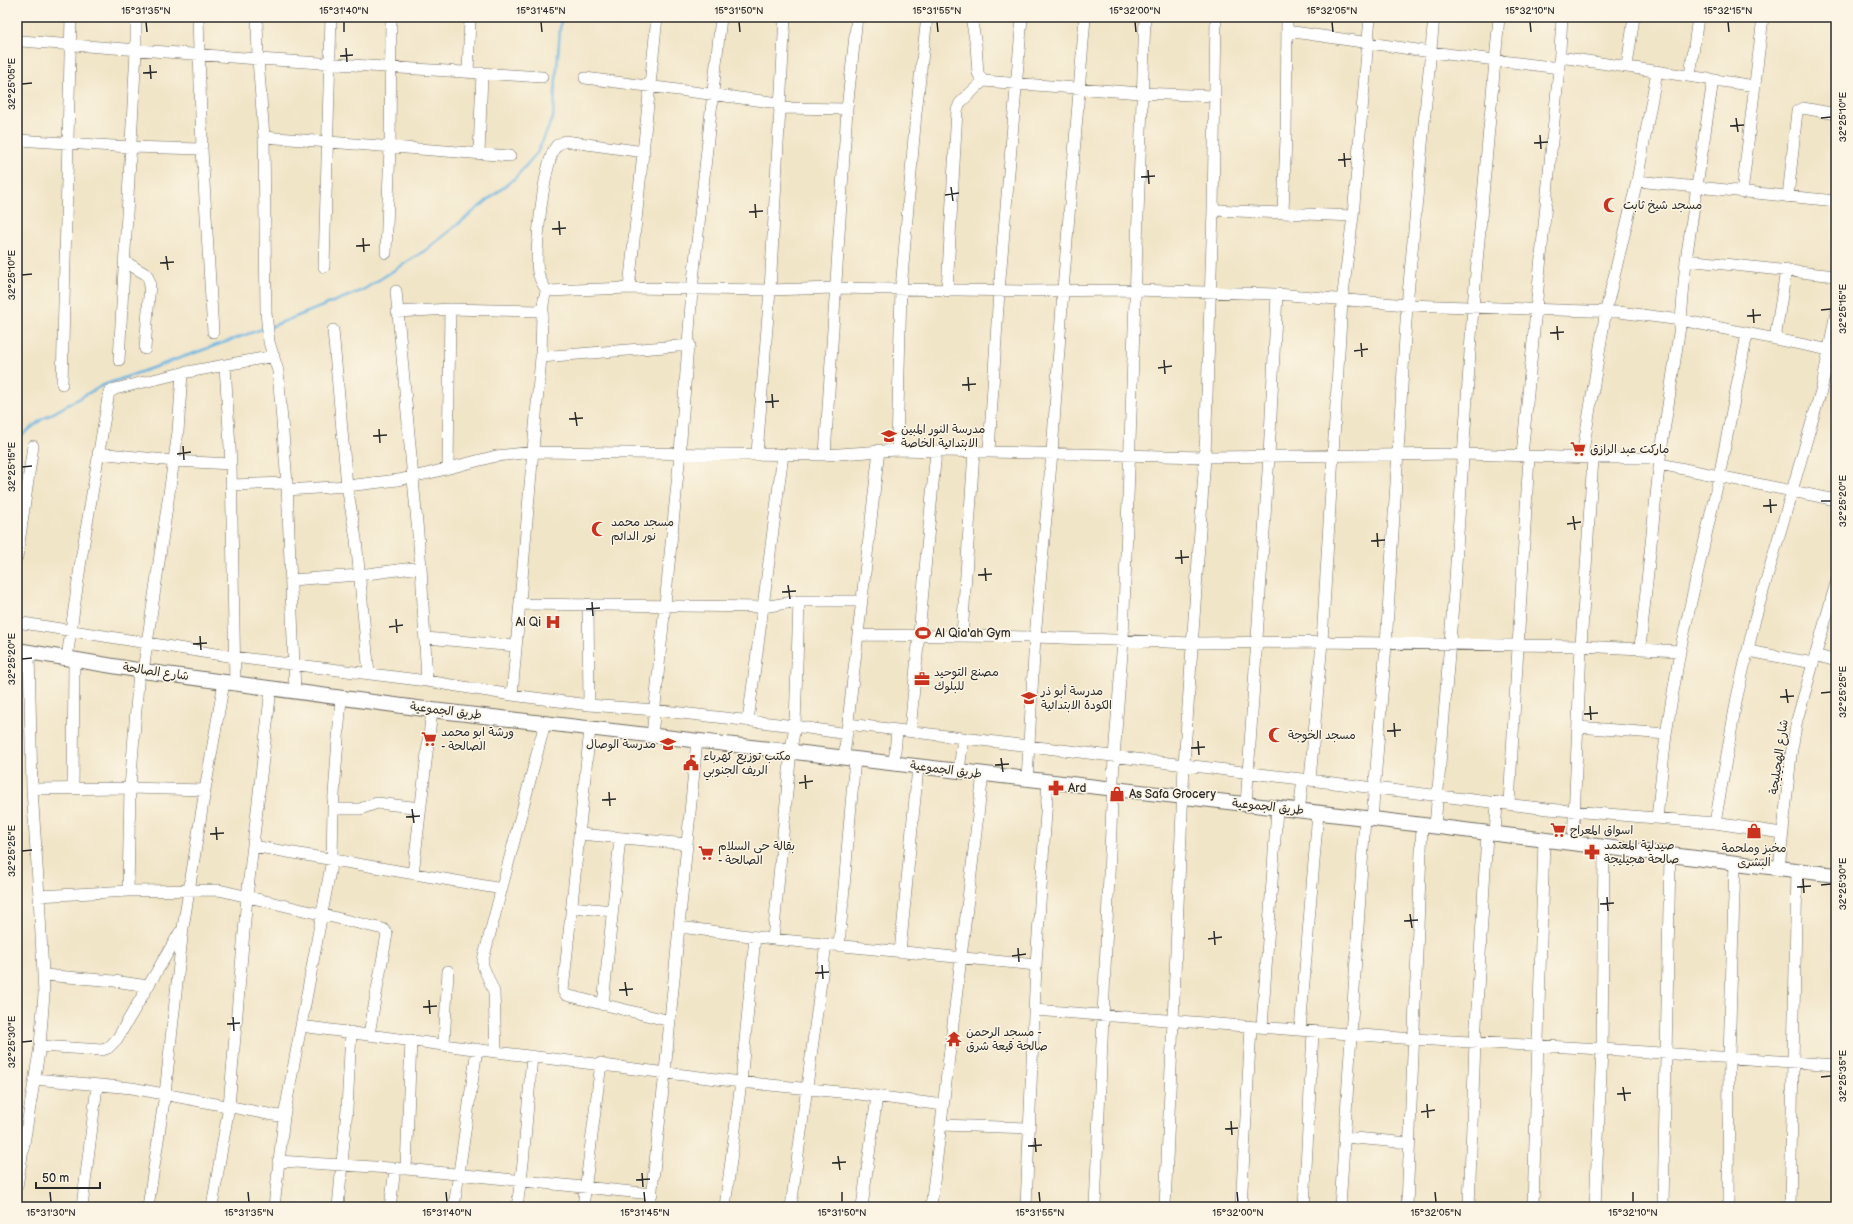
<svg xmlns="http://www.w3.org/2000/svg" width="1853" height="1224" font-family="'Balsamiq Sans','Playpen Sans Arabic',sans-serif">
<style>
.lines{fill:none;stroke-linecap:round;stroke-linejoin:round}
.stream{stroke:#68b4e1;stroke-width:2.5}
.minor-casing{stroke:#706c62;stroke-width:12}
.major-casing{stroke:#706c62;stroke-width:16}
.minor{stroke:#fff;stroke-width:11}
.major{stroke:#fff;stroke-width:14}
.ticks{fill:none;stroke:#2b2b2b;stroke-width:1.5}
.labels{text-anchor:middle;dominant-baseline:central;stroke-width:3;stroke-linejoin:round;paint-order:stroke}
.poi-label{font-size:12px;fill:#2b2b2b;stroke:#fcf5e5;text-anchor:start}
.street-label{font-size:12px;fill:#2b2b2b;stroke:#fcf5e5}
.neatline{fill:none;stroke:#2b2b2b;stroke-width:1.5}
.ticks-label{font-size:10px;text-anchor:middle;fill:#2b2b2b}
</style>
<rect width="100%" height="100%" fill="#fcf5e5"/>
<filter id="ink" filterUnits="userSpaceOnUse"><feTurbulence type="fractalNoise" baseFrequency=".025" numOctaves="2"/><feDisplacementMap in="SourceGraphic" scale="8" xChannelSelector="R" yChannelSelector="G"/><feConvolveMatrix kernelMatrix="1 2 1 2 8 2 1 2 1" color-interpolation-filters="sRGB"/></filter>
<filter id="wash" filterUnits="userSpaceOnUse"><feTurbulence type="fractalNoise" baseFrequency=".012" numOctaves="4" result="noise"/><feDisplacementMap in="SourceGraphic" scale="16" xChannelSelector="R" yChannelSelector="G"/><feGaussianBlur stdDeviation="0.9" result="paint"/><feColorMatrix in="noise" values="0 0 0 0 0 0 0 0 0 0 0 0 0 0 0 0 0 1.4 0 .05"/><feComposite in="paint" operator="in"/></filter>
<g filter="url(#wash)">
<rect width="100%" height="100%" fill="#f1e5c7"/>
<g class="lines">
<path class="stream" d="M17 21 18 17
M270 327 363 290 426 250 515 178 537 153 553 118 561 17
M17 439 41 420 101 386 265 328"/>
</g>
</g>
<g filter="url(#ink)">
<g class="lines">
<defs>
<path id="minor" d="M198 17 202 149 213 332
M257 17 258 59 264 137 266 312 269 342 278 371 287 483 295 692
M971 17 976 45 978 73 983 81 1141 93 1214 96
M1287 31 1431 52 1559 68
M21 41 258 59 542 77
M1560 57 1755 86
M1627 66 1634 17
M468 73 470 17
M1690 76 1698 17
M585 78 779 103
M779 108 847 109
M264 137 510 156
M17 140 130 147 202 149
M479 154 482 73
M1637 181 1836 201
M1742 193 1763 17
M1788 197 1797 111 1803 108 1836 114
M1213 210 1353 216
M1283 212 1286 139 1287 17
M386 253 390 147 391 17
M1686 260 1836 276
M124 261 147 275 150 283 145 349
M324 267 331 17
M629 288 657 17
M396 291 421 567 427 681
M547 291 629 288 770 290 834 288 1023 291 1134 290 1277 294 1407 305 1619 312 1681 320 1830 350
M547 291C543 285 539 279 538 272 534 253 544 158 557 145 559 144 563 142 565 141L644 152
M947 291 957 110 960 103 983 81
M397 312 450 309 542 311
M333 330 347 486 356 539 369 674
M1775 339 1786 270
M541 357 690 345
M119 360 136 51V17
M225 365 231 464 235 683
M62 384 71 17
M897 450 901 289 916 113 927 17
M989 451 999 291 1022 17
M98 453 174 461 231 464
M757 453 770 290 785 17
M825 455 847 109 857 17
M1522 456 1559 68 1562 17
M1582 457 1606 310 1637 181 1657 71
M1660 464 1836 500
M448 468 450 309
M231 485 287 483
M287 490 347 486 398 480 430 473 496 456 533 452 825 455 897 450 1205 457 1463 454 1593 458H1660
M17 557 33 446
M291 580 359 575 421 567
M520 604 763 607 799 601H861
M588 604 589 705
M17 622 234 657 427 681 512 695 589 705 655 710 795 726 847 734
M858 635 1035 637 1192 643 1322 642 1581 646 1680 651
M962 636 974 451
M426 638 516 646
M1640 648 1660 458 1681 320 1686 260 1697 186 1713 80
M1748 651 1813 663
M1815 655 1836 661
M67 658 81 560 109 392 115 389 182 373 274 356
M143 671 178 432 182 373
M512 695 541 357C542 343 540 300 547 291
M748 721 783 454
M848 724 1548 809 1715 823 1782 833
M1578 727 1666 734
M590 729 563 991 566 995 670 1021
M910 731 936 451
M652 736 680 453 692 290 721 17
M844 757 879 450
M894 764 897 730
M959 771 963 738
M1027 780 1035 637 1052 453 1063 290 1085 17
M1310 780 1322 642 1342 301 1353 216 1370 17
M32 789 130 788 205 790
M73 789 74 659
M1509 804 1529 456
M1246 805 1269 456 1277 294
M333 809H360L377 803 421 808
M1299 811 1303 779
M1657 818 1666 734 1680 651 1719 477 1747 334
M1372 819 1386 645 1407 305 1434 17
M1715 823 1737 697 1755 619 1822 387 1836 312
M1435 827 1455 579 1473 307 1499 17
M580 834 687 844
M1495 835 1497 802
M1573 844 1581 646 1593 458
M253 846 502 889
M1779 869 1791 755 1797 720 1836 583
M413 874 432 710
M128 891 130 788 139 670
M39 896 128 891 219 890 383 929 387 934 369 1034
M572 907 613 911
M680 927 773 939 1036 965
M773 939 791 750 795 726 799 601
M839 946 855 758
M900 952 918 767
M44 975 114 981 148 986
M603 1005 620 838
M1035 1010 1414 1039 1602 1049 1836 1065
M301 1026 496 1052 741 1082 859 1094 943 1105
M1262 1027 1277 809
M1300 1030 1318 813
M444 1044 448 971
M40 1046 102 1050 108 1048 117 1039 180 932
M496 1052 494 992 483 966V960L545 723
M35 1079 132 1088 284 1117
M941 1125 1029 1128
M1344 1137 1409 1143
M278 1161 406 1169 652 1194
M406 1169 411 1040
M17 1186 40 1046 44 994 39 896 32 789 29 652
M82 1207 97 1086
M148 1207 165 1094 183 928 205 790 224 682
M212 1207 229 1106 247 897 271 689
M274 1207 284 1117 332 860 333 809 341 697
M338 1207 347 1109 351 1032
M390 1207 395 1169
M454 1207 477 1049
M517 1207 523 1163 532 1056
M583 1207 601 1063
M650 1207 665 1072 697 740
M725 1207 741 1082 755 937
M791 1207 826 944
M862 1207 877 1096
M931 1207 983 774
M1026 1207 1036 965 1048 782
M1095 1207 1114 757 1123 640 1145 17
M1165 1207 1184 765 1205 457 1213 210 1216 17
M1241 1207 1251 1027
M1304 1207 1313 1032
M1340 1207 1365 818
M1407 1207 1422 825
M1469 1207 1475 1042 1487 834
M1533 1207 1544 840
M1595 1207 1602 1049 1604 848
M1663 1207 1670 856
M1728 1207 1729 1057 1735 863
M1790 1207 1797 871"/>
<path id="major" d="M17 650 143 671 432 710 1365 818 1836 875"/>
</defs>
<use href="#minor" class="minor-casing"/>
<use href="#major" class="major-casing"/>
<use href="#minor" class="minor"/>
<use href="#major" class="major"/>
</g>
</g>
<path class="ticks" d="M146 22 147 32M344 22V32M541 22 542 32M739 22 740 32M937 22 938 32M1135 22 1136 32M1332 22 1333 32M1530 22 1531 32M1728 22 1729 32M346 48 347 62M340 56 353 55M150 65 151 79M143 73 157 72M22 84 32 83M1736 118 1738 132M1821 118 1831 117M1730 126 1744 125M1540 135 1541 149M1534 143 1548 142M1344 153 1345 167M1338 160 1351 159M1148 170 1149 184M1141 177 1155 176M951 187 953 201M945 195 959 193M755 204 756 218M749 212 763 211M559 221 560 235M552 229 566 228M363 238 364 252M356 246 370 245M166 256 168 270M160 263 174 262M22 275 32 274M1753 309 1754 323M1821 310 1831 309M1747 316 1761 315M1557 326 1558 340M1550 333 1564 332M1361 343 1362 357M1354 351 1368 349M1164 360 1165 374M1158 368 1172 366M968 377 969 391M962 385 976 384M772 394 773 408M765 402 779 401M575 412 577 426M569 419 583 418M379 429 380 443M373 436 387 435M183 446 184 460M177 454 191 452M22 467 32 466M1770 499 1771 513M1821 501H1831M1763 506 1777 505M1573 516 1575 530M1567 524 1581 522M1377 533 1378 547M1371 541 1385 540M1181 550 1182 564M1175 558 1189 557M985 568 986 581M978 575 992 574M788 585 790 599M782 592 796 591M592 602 593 616M586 609 600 608M396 619 397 633M389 627 403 625M200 636 201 650M193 644 207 643M22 659 32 658M1786 689 1788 703M1821 693 1831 692M1780 697 1794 696M1590 706 1591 720M1584 714 1598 713M1394 723 1395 737M1387 731 1401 730M1198 741 1199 755M1191 748 1205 747M1001 758 1003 772M995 765 1009 764M805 775 806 789M799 783 813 781M609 792 610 806M602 800 616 799M412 809 414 823M406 817 420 816M216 827 217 840M210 834 224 833M22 851 32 850M1803 879 1804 893M1821 885 1831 884M1797 887 1811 886M1607 897 1608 911M1600 904 1614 903M1410 914 1412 928M1404 921 1418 920M1214 931 1215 945M1208 939 1222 937M1018 948 1019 962M1012 956 1026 954M822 965 823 979M815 973 829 972M625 982 627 996M619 990 633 989M429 1000 430 1014M423 1007 437 1006M233 1017 234 1031M227 1024 240 1023M22 1042 32 1041M1821 1077 1831 1076M1623 1087 1625 1101M1617 1094 1631 1093M1427 1104 1428 1118M1421 1112 1435 1110M1231 1121 1232 1135M1225 1129 1238 1128M1035 1138 1036 1152M1028 1146 1042 1145M838 1156 840 1170M832 1163 846 1162M642 1173 643 1187M636 1180 650 1179M50 1192 51 1202M248 1192 249 1202M446 1192 447 1202M644 1192 645 1202M842 1192V1202M1039 1192 1040 1202M1237 1192 1238 1202M1435 1192 1436 1202M1633 1192V1202"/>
<defs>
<symbol id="mosque-bare" viewBox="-9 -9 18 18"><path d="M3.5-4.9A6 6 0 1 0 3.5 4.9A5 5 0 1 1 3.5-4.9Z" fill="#c8321e" stroke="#fcf5e5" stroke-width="2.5" paint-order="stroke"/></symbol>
<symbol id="school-bare" viewBox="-9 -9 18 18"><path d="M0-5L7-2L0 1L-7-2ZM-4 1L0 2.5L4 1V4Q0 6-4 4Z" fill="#c8321e" stroke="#fcf5e5" stroke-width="2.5" paint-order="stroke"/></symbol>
<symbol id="supermarket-bare" viewBox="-9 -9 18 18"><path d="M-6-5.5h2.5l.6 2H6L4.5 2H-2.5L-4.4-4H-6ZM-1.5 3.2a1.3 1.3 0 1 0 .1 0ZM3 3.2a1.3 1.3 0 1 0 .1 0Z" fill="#c8321e" stroke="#fcf5e5" stroke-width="2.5" paint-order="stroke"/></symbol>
<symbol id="hospital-bare" viewBox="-9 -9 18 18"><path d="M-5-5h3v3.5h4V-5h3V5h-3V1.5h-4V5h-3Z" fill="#c8321e" stroke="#fcf5e5" stroke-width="2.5" paint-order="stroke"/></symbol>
<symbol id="stadium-bare" viewBox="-9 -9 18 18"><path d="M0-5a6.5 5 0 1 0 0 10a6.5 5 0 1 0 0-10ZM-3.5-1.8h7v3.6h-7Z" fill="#c8321e" stroke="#fcf5e5" stroke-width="2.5" paint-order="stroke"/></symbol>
<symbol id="office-bare" viewBox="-9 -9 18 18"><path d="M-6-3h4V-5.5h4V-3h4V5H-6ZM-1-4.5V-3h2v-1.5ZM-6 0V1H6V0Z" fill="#c8321e" stroke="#fcf5e5" stroke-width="2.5" paint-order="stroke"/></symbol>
<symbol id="civic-bare" viewBox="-9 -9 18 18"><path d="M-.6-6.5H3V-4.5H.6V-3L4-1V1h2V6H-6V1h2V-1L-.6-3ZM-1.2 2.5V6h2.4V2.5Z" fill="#c8321e" stroke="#fcf5e5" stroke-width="2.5" paint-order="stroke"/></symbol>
<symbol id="pharmacy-bare" viewBox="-9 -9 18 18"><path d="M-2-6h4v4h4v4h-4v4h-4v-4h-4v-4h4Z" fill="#c8321e" stroke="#fcf5e5" stroke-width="2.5" paint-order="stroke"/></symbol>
<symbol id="shop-bare" viewBox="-9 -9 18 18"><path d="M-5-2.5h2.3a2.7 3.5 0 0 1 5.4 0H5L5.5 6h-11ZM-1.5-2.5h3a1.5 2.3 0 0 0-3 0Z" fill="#c8321e" stroke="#fcf5e5" stroke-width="2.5" paint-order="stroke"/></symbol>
<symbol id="temple-bare" viewBox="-9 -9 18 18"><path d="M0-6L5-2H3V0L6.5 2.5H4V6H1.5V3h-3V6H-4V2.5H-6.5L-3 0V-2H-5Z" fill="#c8321e" stroke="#fcf5e5" stroke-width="2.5" paint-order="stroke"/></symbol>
</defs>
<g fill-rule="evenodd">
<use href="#mosque-bare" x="1600" y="194" width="22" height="22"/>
<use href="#school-bare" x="878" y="425" width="22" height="22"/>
<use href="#supermarket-bare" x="1567" y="438" width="22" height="22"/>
<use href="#mosque-bare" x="588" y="518" width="22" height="22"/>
<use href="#hospital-bare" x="542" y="611" width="22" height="22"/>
<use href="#stadium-bare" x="912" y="622" width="22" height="22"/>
<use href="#office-bare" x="911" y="668" width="22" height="22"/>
<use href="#school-bare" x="1018" y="687" width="22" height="22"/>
<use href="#mosque-bare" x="1265" y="724" width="22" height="22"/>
<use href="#supermarket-bare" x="418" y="728" width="22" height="22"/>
<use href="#school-bare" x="657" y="733" width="22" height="22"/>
<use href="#civic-bare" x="680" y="752" width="22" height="22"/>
<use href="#pharmacy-bare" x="1045" y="777" width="22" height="22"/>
<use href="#shop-bare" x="1106" y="783" width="22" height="22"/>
<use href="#supermarket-bare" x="1547" y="819" width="22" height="22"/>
<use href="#shop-bare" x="1743" y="820" width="22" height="22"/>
<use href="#pharmacy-bare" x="1581" y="841" width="22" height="22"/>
<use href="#supermarket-bare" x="695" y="842" width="22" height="22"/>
<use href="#temple-bare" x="943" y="1028" width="22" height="22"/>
</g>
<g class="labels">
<g class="poi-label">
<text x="1623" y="205">مسجد شيخ ثابت</text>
<text x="901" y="429">مدرسة النور المبين<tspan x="901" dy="14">الابتدائية الخاصة</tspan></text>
<text x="1590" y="449">ماركت عبد الرازق</text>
<text x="611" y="522">مسجد محمد<tspan x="611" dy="14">نور الدائم</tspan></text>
<text x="541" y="622" text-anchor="end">Al Qi</text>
<text x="935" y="633">Al Qia'ah Gym</text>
<text x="934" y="672">مصنع التوحيد<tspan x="934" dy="14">للبلوك</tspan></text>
<text x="1041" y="691">مدرسة أبو ذر<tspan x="1041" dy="14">الكودة الابتدائية</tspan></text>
<text x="441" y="732">ورشة ابو محمد<tspan x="441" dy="14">- الصالحة</tspan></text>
<text x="1288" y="735">مسجد الخوجة</text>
<text x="656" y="744" text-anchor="end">مدرسة الوصال</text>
<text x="703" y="756">مكتب توزيع كهرباء<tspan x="703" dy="14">الريف الجنوبي</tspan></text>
<text x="1068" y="788">Ard</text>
<text x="1129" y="794">As Safa Grocery</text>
<text x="1570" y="830">اسواق المعراج</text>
<text x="1604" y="845">صيدلية المعتمد<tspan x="1604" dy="14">صالحة هجيليجة</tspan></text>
<text x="718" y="846">بقالة حي السلام<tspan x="718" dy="14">- الصالحة</tspan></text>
<text x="1754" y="848" text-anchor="middle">مخبز وملحمة<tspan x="1754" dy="14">البشرى</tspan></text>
<text x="966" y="1032">مسجد الرحمن -<tspan x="966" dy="14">صالحة قيعة شرق</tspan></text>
</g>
<g class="street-label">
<text transform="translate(156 672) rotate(8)">شارع الصالحة</text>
<text transform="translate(446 711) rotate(7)">طريق الجموعية</text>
<text transform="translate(1779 757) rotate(-82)">شارع الهجيليجة</text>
<text transform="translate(946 770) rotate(7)">طريق الجموعية</text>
<text transform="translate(1268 807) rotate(6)">طريق الجموعية</text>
</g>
</g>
<rect width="1853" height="1224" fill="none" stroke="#fcf5e5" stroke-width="44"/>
<path d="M36 1182v6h64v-6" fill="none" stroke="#2b2b2b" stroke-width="2"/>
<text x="42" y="1182" font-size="12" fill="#2b2b2b" stroke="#fcf5e5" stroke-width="3" paint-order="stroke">50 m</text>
<rect x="22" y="22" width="1809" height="1180" class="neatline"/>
<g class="ticks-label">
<text x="146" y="14">15°31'35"N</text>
<text x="344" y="14">15°31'40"N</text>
<text x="541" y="14">15°31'45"N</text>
<text x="739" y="14">15°31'50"N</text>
<text x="937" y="14">15°31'55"N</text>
<text x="1135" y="14">15°32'00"N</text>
<text x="1332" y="14">15°32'05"N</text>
<text x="1530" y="14">15°32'10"N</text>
<text x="1728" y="14">15°32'15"N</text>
<text transform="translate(11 84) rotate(-90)" y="4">32°25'05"E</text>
<text transform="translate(1842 117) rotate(-90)" y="4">32°25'10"E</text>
<text transform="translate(11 275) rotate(-90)" y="4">32°25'10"E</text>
<text transform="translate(1842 309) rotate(-90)" y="4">32°25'15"E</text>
<text transform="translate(11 467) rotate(-90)" y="4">32°25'15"E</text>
<text transform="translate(1842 501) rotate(-90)" y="4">32°25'20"E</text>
<text transform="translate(11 659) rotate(-90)" y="4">32°25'20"E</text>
<text transform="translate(1842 692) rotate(-90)" y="4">32°25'25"E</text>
<text transform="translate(11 851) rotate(-90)" y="4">32°25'25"E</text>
<text transform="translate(1842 884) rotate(-90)" y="4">32°25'30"E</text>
<text transform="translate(11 1042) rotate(-90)" y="4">32°25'30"E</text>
<text transform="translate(1842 1076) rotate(-90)" y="4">32°25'35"E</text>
<text x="51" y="1216">15°31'30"N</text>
<text x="249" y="1216">15°31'35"N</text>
<text x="447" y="1216">15°31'40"N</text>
<text x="645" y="1216">15°31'45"N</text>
<text x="842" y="1216">15°31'50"N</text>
<text x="1040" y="1216">15°31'55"N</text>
<text x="1238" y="1216">15°32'00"N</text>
<text x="1436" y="1216">15°32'05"N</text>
<text x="1633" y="1216">15°32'10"N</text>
</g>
</svg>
